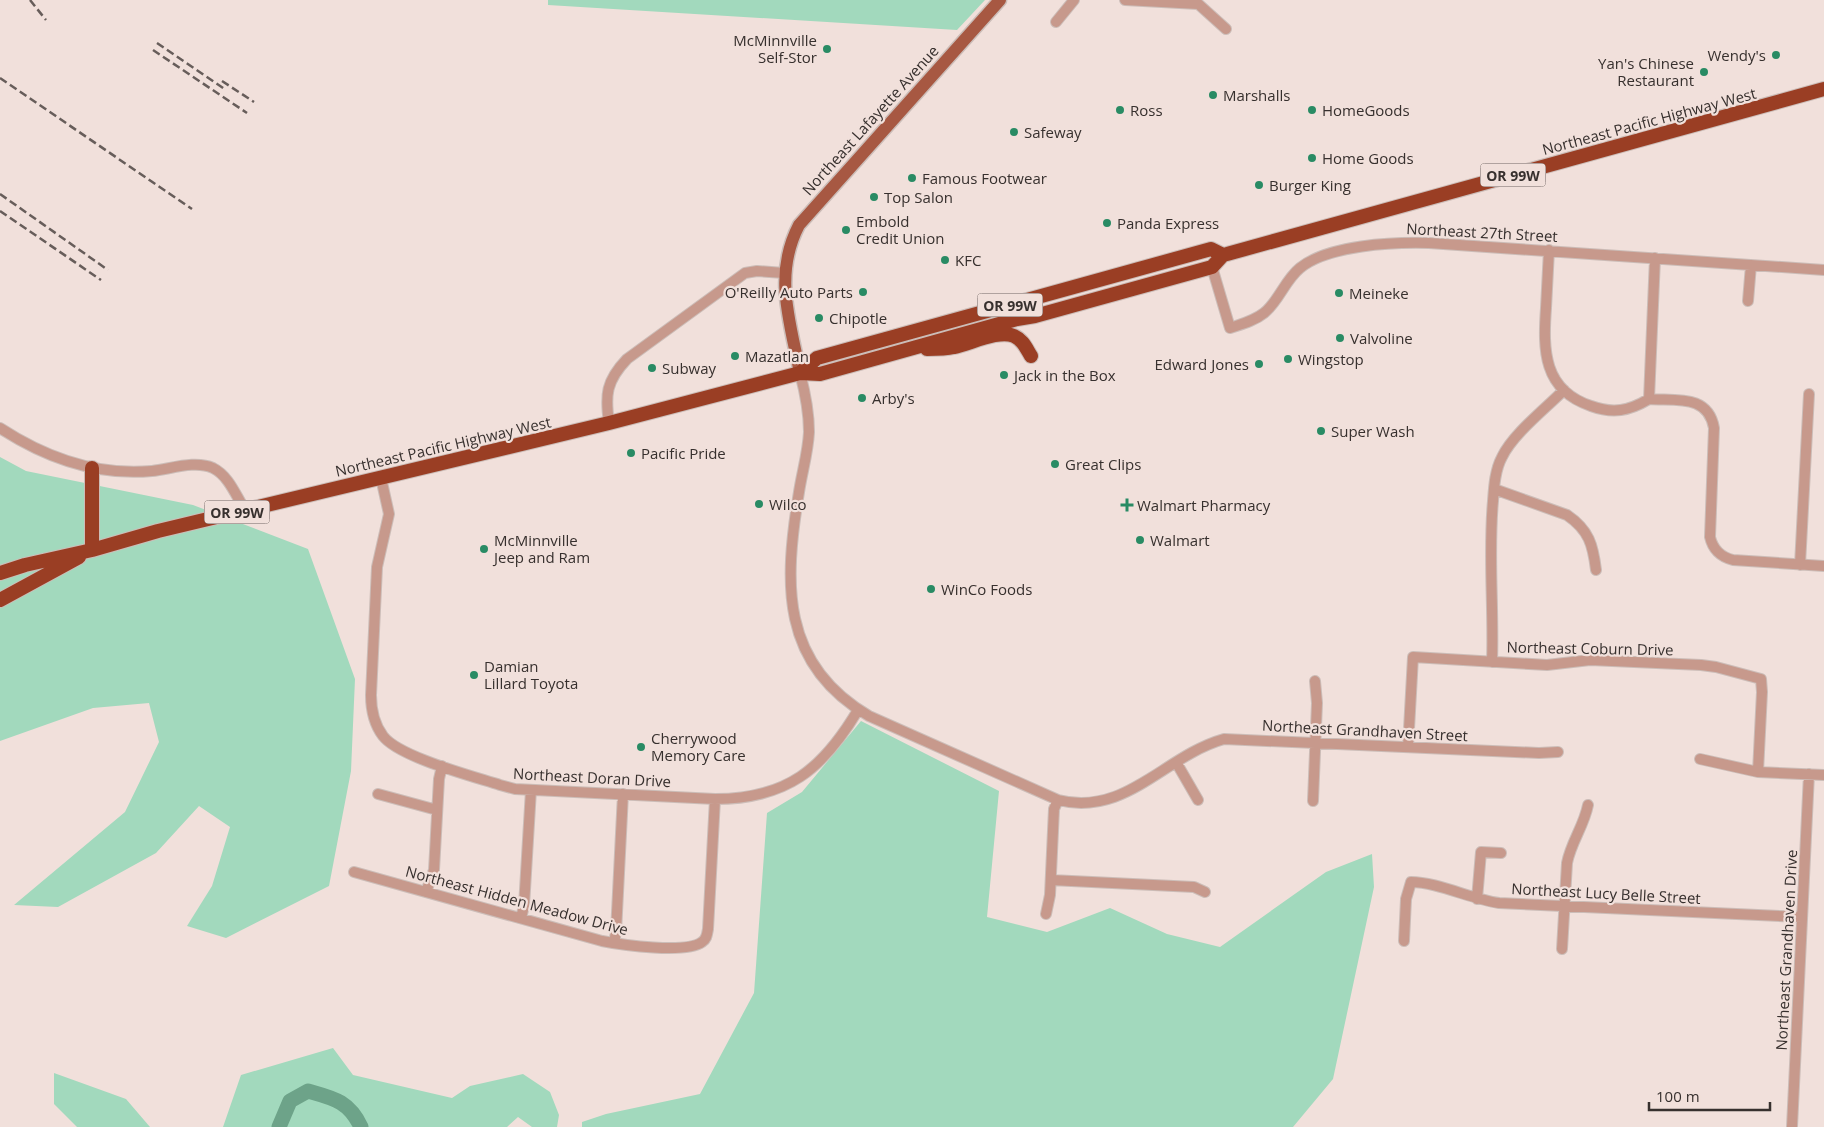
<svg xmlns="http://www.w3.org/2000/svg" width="1824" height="1127" font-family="'Open Sans',sans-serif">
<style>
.green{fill:#a2d9bd}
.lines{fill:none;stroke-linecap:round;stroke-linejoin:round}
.river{stroke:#6da389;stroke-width:15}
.minor-casing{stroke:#ccbdb8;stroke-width:12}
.major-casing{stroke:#ccbdb8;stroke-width:15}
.highway-casing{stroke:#ccbdb8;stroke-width:16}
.minor{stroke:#c7998c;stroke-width:10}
.major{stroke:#a75842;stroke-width:12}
.highway{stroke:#9a3e24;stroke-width:14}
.rail{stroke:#675d5a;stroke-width:2.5;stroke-dasharray:8 4;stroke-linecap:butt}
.poi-dot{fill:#298b64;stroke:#f1e0db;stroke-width:2}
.labels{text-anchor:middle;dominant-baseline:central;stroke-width:4.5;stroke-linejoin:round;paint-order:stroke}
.shield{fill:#f1e0db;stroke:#6f6562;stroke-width:1}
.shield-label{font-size:14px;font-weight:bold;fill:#37302e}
.poi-label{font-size:15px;fill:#37302e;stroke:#f1e0db;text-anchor:start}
.street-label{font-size:15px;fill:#37302e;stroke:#f1e0db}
</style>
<rect width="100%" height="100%" fill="#f1e0db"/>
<path class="green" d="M548 0H985L957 30 548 5Z
M0 457 26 471 193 505 308 549 355 679 351 771 329 886 226 938 187 926 212 886 230 827 199 806 156 853 58 907 14 905 125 812 159 742 149 703 93 708 0 741Z
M861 721 999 791 987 917 1047 932 1110 908 1167 934 1220 947 1326 872 1372 854 1374 887 1333 1079 1293 1127H582V1122L606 1114 700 1094 754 993 767 813 802 792Z
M333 1048 353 1075 452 1098 470 1086 523 1074 550 1092 559 1115 557 1127H532L518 1117 507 1127H223L241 1075Z
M54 1073 126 1099 150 1127H77L54 1104Z"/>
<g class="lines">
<path class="river" d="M279 1127 290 1101 308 1091C333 1098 349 1101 361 1127"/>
<defs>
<path id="minor" d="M1125 0 1198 4
M1195 1 1226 29
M1056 22 1074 0
M1549 250C1548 270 1547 289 1546 308 1543 350 1543 390 1591 406 1613 414 1629 411 1649 399
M1212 267 1230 328C1242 324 1254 321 1264 313 1279 301 1285 280 1300 268 1328 245 1393 242 1429 243L1824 270
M1748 301 1751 265
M800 373C805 392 809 413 809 432 808 453 802 472 799 492 784 583 780 664 869 716L1058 800C1126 817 1164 756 1224 739L1539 753 1558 752
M1649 399C1676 401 1708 394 1714 428L1710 537C1713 550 1721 557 1733 560L1824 566
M1649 399 1655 258
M609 423C605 395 606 381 627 359L745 273 757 271 784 273
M0 428C46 458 97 476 152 471 171 469 195 460 213 468 229 476 236 496 245 510
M381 478 389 514 377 567 371 695C371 709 374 724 383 736 399 757 472 776 500 785L515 789 715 799C787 799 823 769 858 710
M1494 489 1567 515C1589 530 1593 545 1596 570
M1800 565 1809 394
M1492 662C1494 608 1488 555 1493 501 1494 487 1495 470 1502 457 1513 434 1545 409 1564 390
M1408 747 1413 657 1547 665 1590 660 1701 665 1716 667 1761 679 1762 692 1758 772
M1700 759 1758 772 1824 775
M1176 762 1198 800
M378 794 437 810
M1313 801 1317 703 1315 681
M354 872 602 941C622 945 686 954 702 942 707 939 707 934 708 929L715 799
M1051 880 1194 887 1205 892
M426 892 434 870 439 779 442 766
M1477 899 1481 852 1501 853
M1046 914 1050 895 1054 809 1058 800
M521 918 524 906 531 790
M1404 941 1406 899 1411 882C1437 882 1471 899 1499 903L1802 917
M614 943 616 932 623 794
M1562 949 1567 863C1571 842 1584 826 1588 805
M1792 1127 1809 774"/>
<path id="major" d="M800 373C790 321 773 275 799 225L1000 0"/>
<path id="highway" d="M927 349C936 349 945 349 954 347 970 344 999 329 1014 336 1023 340 1026 348 1031 356
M800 373 817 358 1211 249 1223 255
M92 468V550
M0 573 25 565 92 550 158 531 609 423 800 373 820 374 1017 319 1035 316 1212 267 1223 255 1227 254 1824 89
M0 600 79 557"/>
</defs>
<use href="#minor" class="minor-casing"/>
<use href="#major" class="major-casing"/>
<use href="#highway" class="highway-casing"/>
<use href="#minor" class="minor"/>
<use href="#major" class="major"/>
<use href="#highway" class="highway"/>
<path class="rail" d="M30 0 46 20
M157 43 226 90
M153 50 247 113
M0 78 192 209
M222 81 254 102
M0 194 108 270
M0 211 101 280"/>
</g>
<g class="poi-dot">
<circle cx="827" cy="49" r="5"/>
<circle cx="1776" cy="55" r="5"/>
<circle cx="1704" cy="72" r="5"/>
<circle cx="1213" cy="95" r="5"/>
<circle cx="1120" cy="110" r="5"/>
<circle cx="1312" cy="110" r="5"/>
<circle cx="1014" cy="132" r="5"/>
<circle cx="1312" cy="158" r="5"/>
<circle cx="912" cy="178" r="5"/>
<circle cx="1259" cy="185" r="5"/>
<circle cx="874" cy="197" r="5"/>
<circle cx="1107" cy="223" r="5"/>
<circle cx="846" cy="230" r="5"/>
<circle cx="945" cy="260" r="5"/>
<circle cx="863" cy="292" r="5"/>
<circle cx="1339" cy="293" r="5"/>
<circle cx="819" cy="318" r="5"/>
<circle cx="1340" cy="338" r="5"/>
<circle cx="735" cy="356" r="5"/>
<circle cx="1288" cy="359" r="5"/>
<circle cx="1259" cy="364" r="5"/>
<circle cx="652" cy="368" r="5"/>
<circle cx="1004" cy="375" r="5"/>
<circle cx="862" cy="398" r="5"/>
<circle cx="1321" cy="431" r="5"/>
<circle cx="631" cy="453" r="5"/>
<circle cx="1055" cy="464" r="5"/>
<circle cx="759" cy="504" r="5"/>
<path d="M1124.5 497.5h5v5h5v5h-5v5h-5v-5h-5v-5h5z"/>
<circle cx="1140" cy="540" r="5"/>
<circle cx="484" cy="549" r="5"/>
<circle cx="931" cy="589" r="5"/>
<circle cx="474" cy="675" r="5"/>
<circle cx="641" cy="747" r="5"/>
</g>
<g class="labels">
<g class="shield">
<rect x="1480.5" y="163.5" width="65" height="23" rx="4"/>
<rect x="977.5" y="293.5" width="65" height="23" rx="4"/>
<rect x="204.5" y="500.5" width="65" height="23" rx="4"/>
</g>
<g class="shield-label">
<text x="1513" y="175">OR 99W</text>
<text x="1010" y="305">OR 99W</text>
<text x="237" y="512">OR 99W</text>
</g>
<g class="poi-label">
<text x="817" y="40" text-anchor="end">McMinnville<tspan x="817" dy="17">Self-Stor</tspan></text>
<text x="1766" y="55" text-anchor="end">Wendy's</text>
<text x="1694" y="63" text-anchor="end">Yan's Chinese<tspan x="1694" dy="17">Restaurant</tspan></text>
<text x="1223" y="95">Marshalls</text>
<text x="1130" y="110">Ross</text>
<text x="1322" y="110">HomeGoods</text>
<text x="1024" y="132">Safeway</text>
<text x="1322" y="158">Home Goods</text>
<text x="922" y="178">Famous Footwear</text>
<text x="1269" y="185">Burger King</text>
<text x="884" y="197">Top Salon</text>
<text x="856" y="221">Embold<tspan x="856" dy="17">Credit Union</tspan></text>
<text x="1117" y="223">Panda Express</text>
<text x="955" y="260">KFC</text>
<text x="853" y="292" text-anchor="end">O'Reilly Auto Parts</text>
<text x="1349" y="293">Meineke</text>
<text x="829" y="318">Chipotle</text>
<text x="1350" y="338">Valvoline</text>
<text x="745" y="356">Mazatlan</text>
<text x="1298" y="359">Wingstop</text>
<text x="1249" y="364" text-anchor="end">Edward Jones</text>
<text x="662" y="368">Subway</text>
<text x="1014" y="375">Jack in the Box</text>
<text x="872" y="398">Arby's</text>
<text x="1331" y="431">Super Wash</text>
<text x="641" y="453">Pacific Pride</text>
<text x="1065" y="464">Great Clips</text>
<text x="769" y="504">Wilco</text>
<text x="1137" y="505">Walmart Pharmacy</text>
<text x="494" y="540">McMinnville<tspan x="494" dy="17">Jeep and Ram</tspan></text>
<text x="1150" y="540">Walmart</text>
<text x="941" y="589">WinCo Foods</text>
<text x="484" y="666">Damian<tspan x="484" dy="17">Lillard Toyota</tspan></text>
<text x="651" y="738">Cherrywood<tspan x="651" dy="17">Memory Care</tspan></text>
</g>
<g class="street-label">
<text transform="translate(870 120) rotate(-48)">Northeast Lafayette Avenue</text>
<text transform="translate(1649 121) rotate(-15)">Northeast Pacific Highway West</text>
<text transform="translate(1482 232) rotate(3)">Northeast 27th Street</text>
<text transform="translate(443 446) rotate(-13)">Northeast Pacific Highway West</text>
<text transform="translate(1590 648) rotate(1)">Northeast Coburn Drive</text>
<text transform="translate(1365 730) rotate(3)">Northeast Grandhaven Street</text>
<text transform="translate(592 777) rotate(3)">Northeast Doran Drive</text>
<text transform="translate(1606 893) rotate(3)">Northeast Lucy Belle Street</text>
<text transform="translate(517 900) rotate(15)">Northeast Hidden Meadow Drive</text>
<text transform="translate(1786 950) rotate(-87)">Northeast Grandhaven Drive</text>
</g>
</g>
<path d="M1649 1102v8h121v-8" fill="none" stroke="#37302e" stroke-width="2.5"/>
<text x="1656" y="1102" font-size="15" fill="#37302e" stroke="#f1e0db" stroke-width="4" paint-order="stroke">100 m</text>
</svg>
